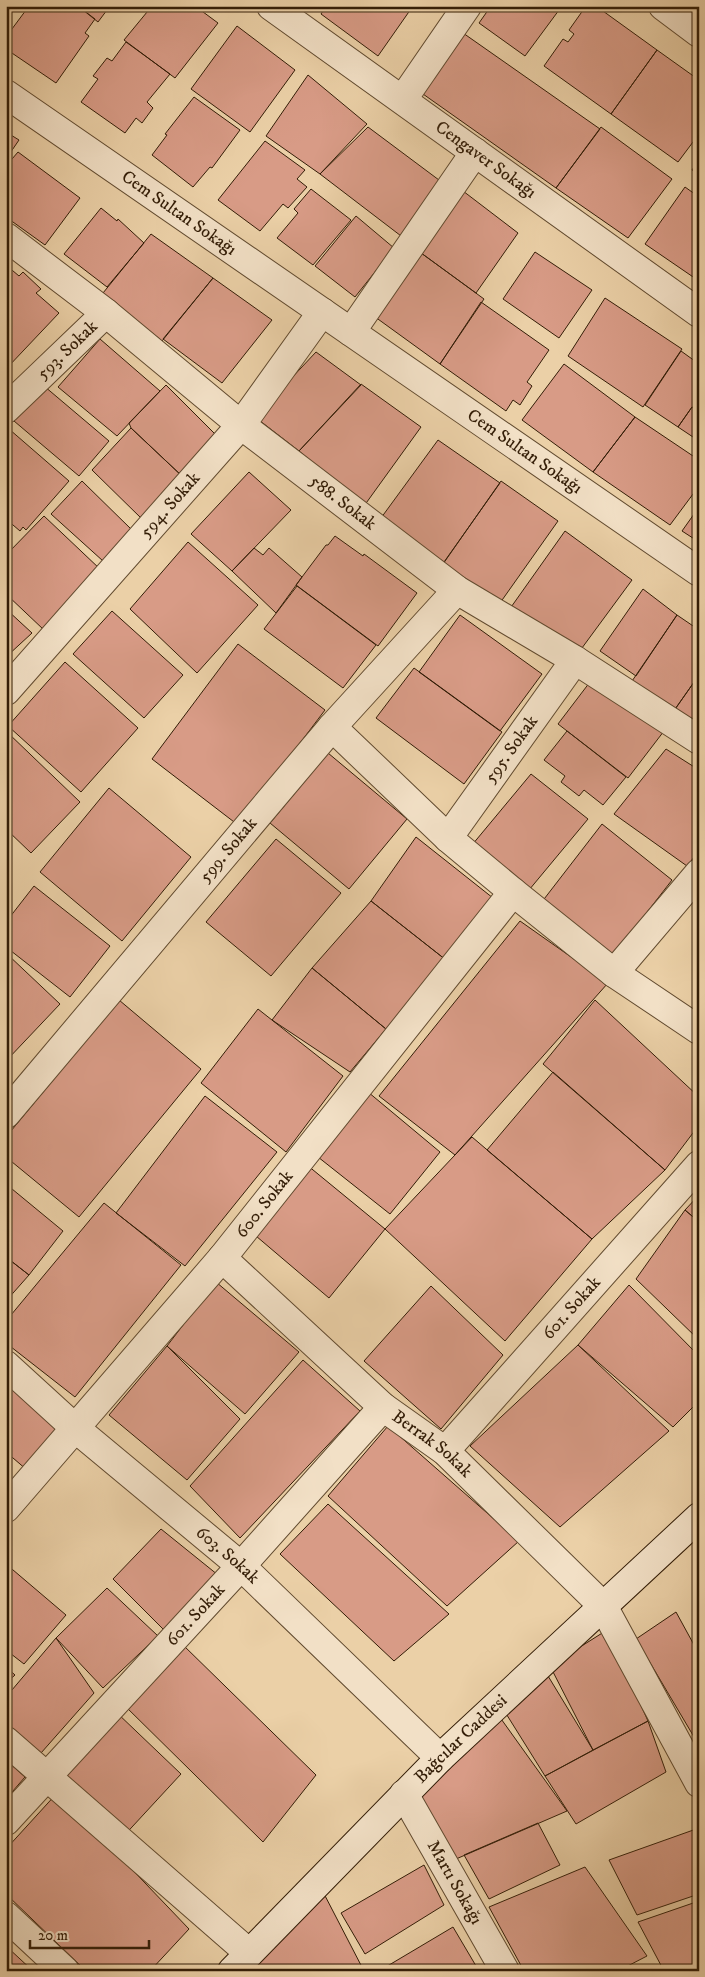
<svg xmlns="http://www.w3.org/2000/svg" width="705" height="1977" font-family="'IM FELL DW Pica',serif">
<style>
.building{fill:#d89b86;stroke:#331d07}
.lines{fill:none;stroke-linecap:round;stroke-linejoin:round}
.minor-casing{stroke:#614a2f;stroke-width:30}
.secondary-casing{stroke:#331d07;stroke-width:30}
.minor{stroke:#f2e0c6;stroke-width:28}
.secondary{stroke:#f2e0c6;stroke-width:28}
.labels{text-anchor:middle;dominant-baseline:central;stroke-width:4.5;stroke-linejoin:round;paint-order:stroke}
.street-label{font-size:18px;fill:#331d07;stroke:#f2e0c6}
</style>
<rect width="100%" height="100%" fill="#ebd0a7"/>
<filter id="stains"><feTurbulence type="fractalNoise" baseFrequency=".004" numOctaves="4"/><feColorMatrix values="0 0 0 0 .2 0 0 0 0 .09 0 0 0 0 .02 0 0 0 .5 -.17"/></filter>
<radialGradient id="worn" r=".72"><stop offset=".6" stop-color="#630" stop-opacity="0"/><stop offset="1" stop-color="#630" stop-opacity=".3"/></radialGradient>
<path class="building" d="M29 6H78L95 19 85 33 89 36 56 83 6 49V37Z
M78 6H110L98 22Z
M152 6H195L218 23 175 78 124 40Z
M326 6H413L378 56 321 14Z
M491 6H562L525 56 479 23Z
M586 6H596L657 50 611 114 544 66 563 39 568 42 574 34 569 30Z
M237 26 295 70 250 132 191 89Z
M463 33 600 129 556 188 423 94Z
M126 42 170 74 147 102 153 108 142 123 136 118 125 133 81 102 98 79 93 76 107 58 112 61Z
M657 50 699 80V134L678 162 611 114Z
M308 75 367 124 320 174 266 136Z
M194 97 240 130 212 168 210 167 193 187 152 155 167 135 165 134Z
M368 127 447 186 405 239 320 174Z
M601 127 672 179 628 238 556 188Z
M6 132 19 140 6 159Z
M265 141 305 170 297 179 307 187 288 208 283 204 260 231 218 200Z
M18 152 80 198 45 245 6 217V166Z
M699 160V175L692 170Z
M685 187 699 197V281L645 244Z
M311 189 351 220 313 265 277 238 298 213 294 209Z
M463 191 518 233 476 293 417 250Z
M101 208 117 221 118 219 144 243 107 287 64 254Z
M356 216 394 248 355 297 315 266Z
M151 234 213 278 162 341 103 293Z
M417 250 484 299 440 364 371 314Z
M535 252 592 290 559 338 503 299Z
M6 265 19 276 23 272 41 289 36 293 59 313 6 369Z
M213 278 272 320 222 383 163 339Z
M605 298 682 349 643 407 568 356Z
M481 302 549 350 527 382 532 386 520 405 513 400 506 411 440 364Z
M100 339 160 391 117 436 58 387Z
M681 351 699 364V411L692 407 678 427 645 405Z
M316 352 361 385 299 451 255 417Z
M564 364 635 417 593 472 522 420Z
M361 384 421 427 364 506 299 451Z
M166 385 219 438 183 477 131 428 129 423Z
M44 386 109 441 79 476 14 421Z
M692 407 699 411V441L678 427Z
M635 417 699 460V486L670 525 593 472Z
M131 428 183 477 142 519 92 470Z
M9 429 69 481 26 530 23 527 20 531 6 519V431Z
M438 440 500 483 444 562 381 518Z
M249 472 291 510 232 571 191 534Z
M82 481 131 529 103 561 51 514Z
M501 481 558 521 500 603 443 564Z
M699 507V542L682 531Z
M44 516 101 570 44 630 6 594V555Z
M565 531 632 580 579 652 509 610Z
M335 536 363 556 364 554 417 593 378 646 296 585 326 545H328Z
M188 542 258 605 197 673 130 609Z
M254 548 263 555 269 548 302 577 276 613 232 571Z
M297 586 376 645 343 688 264 629Z
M643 589 677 615 636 676 600 651Z
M6 609 32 633 6 657Z
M112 611 183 675 144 718 73 654Z
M460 615 542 674 500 731 419 672Z
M677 615 699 630V675L673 712 630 684Z
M238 644 325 710 238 825 152 759Z
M65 662 138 728 81 792 8 726Z
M414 668 502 732 464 784 376 718Z
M699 675V734L671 715Z
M593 678 664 731 628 778 558 724Z
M6 731 80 802 31 853 6 829Z
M567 731 626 777 603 805 584 790 579 796 561 782 565 776 544 760Z
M666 749 699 770V851L687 866 614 814Z
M328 753 407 819 349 889 270 823Z
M531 774 588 819 529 890 472 845Z
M109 788 191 857 122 941 40 872Z
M602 824 672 880 610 960 541 903Z
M416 837 493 898 446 960 371 901Z
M276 839 341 893 271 976 206 922Z
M34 886 110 946 70 997 6 947V922Z
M371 901 446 960 386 1029 312 968Z
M520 921 608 983 455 1155 379 1096Z
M6 953 60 1004 6 1061Z
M312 968 386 1029 350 1072 272 1020Z
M119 1000 201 1069 79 1217 6 1157V1137Z
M595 1000 699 1097V1125L665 1170 543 1064Z
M258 1009 343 1076 286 1152 201 1083Z
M553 1072 665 1170 592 1239 487 1150Z
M368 1092 440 1152 390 1214 318 1157Z
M205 1096 277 1152 185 1266 116 1213Z
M472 1137 592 1239 505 1341 385 1229Z
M307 1165 385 1229 329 1298 256 1236Z
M6 1184 63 1231 29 1275 6 1257Z
M699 1195V1222L685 1210Z
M104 1203 181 1265 75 1397 6 1343V1321Z
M685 1210 699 1222V1340L636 1279Z
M6 1257 29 1275 6 1301Z
M216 1282 299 1352 245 1414 167 1346Z
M629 1285 699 1356V1401L673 1427 578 1345Z
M431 1286 503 1355 441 1429 364 1361Z
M578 1345 669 1431 560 1527 470 1446Z
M167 1346 240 1419 187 1480 109 1415Z
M303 1360 360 1411 240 1538 190 1486Z
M6 1383 63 1428 27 1470 6 1452Z
M388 1426 519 1541 447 1606 328 1496Z
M328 1504 449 1614 394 1661 280 1554Z
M161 1529 218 1575 164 1630 113 1579Z
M6 1564 66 1615 24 1664 6 1650Z
M107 1588 158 1636 103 1688 56 1638Z
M676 1612 699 1654V1741L697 1742 636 1639Z
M607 1630 648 1721 593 1750 550 1666Z
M56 1638 94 1693 41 1753 6 1726V1697Z
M182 1644 316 1775 263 1842 122 1703Z
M6 1667 15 1675 6 1683Z
M545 1671 593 1750 545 1776 505 1712Z
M115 1711 181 1774 120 1840 58 1775Z
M499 1716 567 1811 456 1859 416 1793Z
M648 1721 666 1772 576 1824 545 1776Z
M6 1760 25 1777 6 1799Z
M58 1792 189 1929 150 1971H86L6 1894V1849Z
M538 1823 560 1865 489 1899 464 1855Z
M699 1828V1894L637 1915 609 1860Z
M424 1865 444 1905 365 1954 341 1913Z
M585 1867 647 1956 618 1971H524L489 1907Z
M321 1888 364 1971H242Z
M699 1901V1971H664L638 1922Z
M453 1927 479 1971H379Z
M6 1946 33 1971H6Z"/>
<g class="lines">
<defs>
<g id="minor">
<path id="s1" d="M271 6 699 313"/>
<path d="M663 6 699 33"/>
<path id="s2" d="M6 94 699 572"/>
<path d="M403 99 467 6"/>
<path id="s3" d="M6 237 106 313 241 425 457 590 575 660 699 740"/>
<path d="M351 332 475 152"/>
<path id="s4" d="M6 409 106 313"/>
<path id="s5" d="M6 691 241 425 322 312"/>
<path d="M332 727 448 838 513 892 614 973 699 1030"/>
<path id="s6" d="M448 838 575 660"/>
<path d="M614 973 699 873"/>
<path id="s7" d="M6 1114 332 727 457 590"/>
<path id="s8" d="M222 1258 383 1407 445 1451 603 1606 699 1783"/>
<path id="s9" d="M6 1365 75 1428 241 1566 440 1758"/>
<path id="s10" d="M445 1451 699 1165"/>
<path id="s11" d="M6 1508 222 1258 513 892"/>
<path d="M6 1741 249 1953"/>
<path id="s12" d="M404 1794 505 1971"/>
<path id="s13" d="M6 1821 241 1566 383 1407"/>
<path d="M6 1916 65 1971"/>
</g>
<g id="secondary">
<path id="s14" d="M232 1971 440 1758 699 1517"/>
</g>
</defs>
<use href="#minor" class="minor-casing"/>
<use href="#secondary" class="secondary-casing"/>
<use href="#minor" class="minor"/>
<use href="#secondary" class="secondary"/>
</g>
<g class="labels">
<g class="street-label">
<text stroke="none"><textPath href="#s1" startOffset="264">Cengaver Sokağı</textPath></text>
<text stroke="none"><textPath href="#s2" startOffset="210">Cem Sultan Sokağı</textPath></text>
<text stroke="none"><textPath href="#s4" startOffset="85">593. Sokak</textPath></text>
<text stroke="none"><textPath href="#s2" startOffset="630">Cem Sultan Sokağı</textPath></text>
<text stroke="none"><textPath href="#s3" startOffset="429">588. Sokak</textPath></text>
<text stroke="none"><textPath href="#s5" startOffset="248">594. Sokak</textPath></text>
<text stroke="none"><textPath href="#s6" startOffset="109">595. Sokak</textPath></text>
<text stroke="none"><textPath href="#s7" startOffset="345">599. Sokak</textPath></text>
<text stroke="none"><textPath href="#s11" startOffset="399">600. Sokak</textPath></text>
<text stroke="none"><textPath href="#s10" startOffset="191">601. Sokak</textPath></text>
<text stroke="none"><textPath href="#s8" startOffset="281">Berrak Sokak</textPath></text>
<text stroke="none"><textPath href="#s9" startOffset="292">603. Sokak</textPath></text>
<text stroke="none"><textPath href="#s13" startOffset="280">601. Sokak</textPath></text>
<text stroke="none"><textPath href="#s14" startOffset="326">Bağcılar Caddesi</textPath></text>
<text stroke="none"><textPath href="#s12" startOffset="102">Martı Sokağı</textPath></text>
</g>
</g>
<rect width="705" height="1977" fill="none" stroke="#ebd0a7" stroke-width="25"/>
<rect x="8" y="8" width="690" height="1962" fill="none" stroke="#331d07" stroke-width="2.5"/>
<rect x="12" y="12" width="680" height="1952" fill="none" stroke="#331d07"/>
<path d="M30 1940v8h119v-8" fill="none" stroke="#331d07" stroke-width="2.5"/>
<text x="38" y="1940" font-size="15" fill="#331d07" stroke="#f2e0c6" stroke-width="4" paint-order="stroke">20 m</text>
<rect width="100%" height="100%" filter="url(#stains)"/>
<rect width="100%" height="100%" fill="url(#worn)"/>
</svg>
